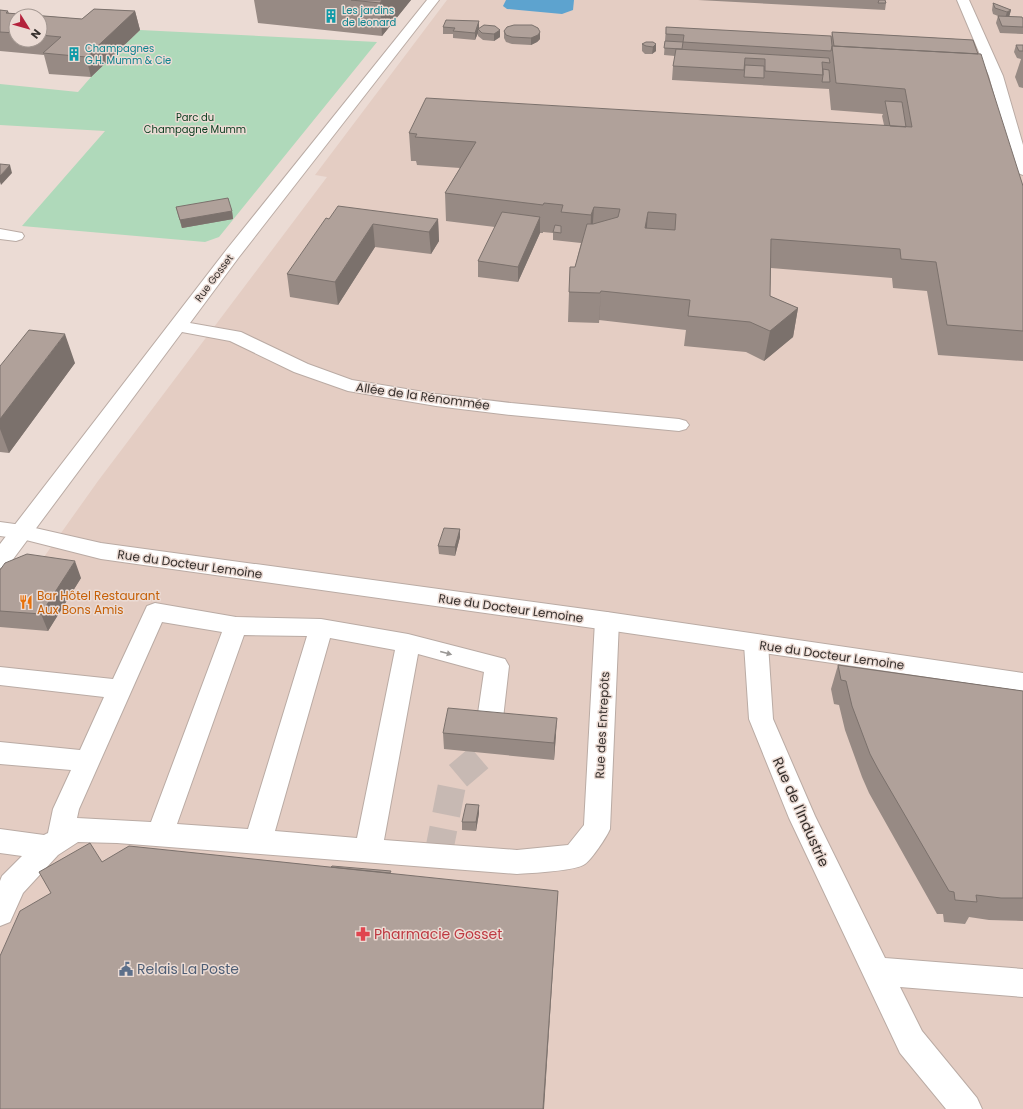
<svg xmlns="http://www.w3.org/2000/svg" width="1023" height="1109" font-family="Poppins,sans-serif">
<style>
.built{fill:#e4cdc3}
.green{fill:#afd9ba}
.water{fill:#5da3cf}
.lines{fill:none;stroke-linecap:round;stroke-linejoin:round}
.minor-tunnel{stroke:#c7b9b3;stroke-width:28;stroke-dasharray:28 14;stroke-linecap:butt}
.minor-casing{stroke:#baaba4;stroke-width:2}
.major-casing{stroke:#baaba4;stroke-width:2}
.minor{fill:#fff;fill-rule:evenodd}
.major{fill:#fff;fill-rule:evenodd}
.wall{fill:#978a84;fill-rule:evenodd}
.shaded-wall{fill:#7b716c}
.building{fill:#b0a19a;stroke:#7b716c;fill-rule:evenodd}
.oneway{fill:#9a9896}
.labels{text-anchor:middle;dominant-baseline:central;stroke-width:3;stroke-linejoin:round;paint-order:stroke}
.far-culture-label{font-size:10px;fill:#0d838f;stroke:#ebdbd4;text-anchor:start}
.far-park-label{font-size:10px;fill:#083c1e;stroke:#ebdbd4}
.far-street-label{font-size:10px;fill:#36302d;stroke:#ebdbd4}
.street-label{font-size:12px;fill:#36302d;stroke:#ebdbd4}
.food-label{font-size:12px;fill:#c56008;stroke:#ebdbd4;text-anchor:start}
.near-street-label{font-size:14px;fill:#36302d;stroke:#ebdbd4}
.near-health-label{font-size:14px;fill:#be3a42;stroke:#ebdbd4;text-anchor:start}
.near-service-label{font-size:14px;fill:#4e5e75;stroke:#ebdbd4;text-anchor:start}
</style>
<rect width="100%" height="100%" fill="#ebdbd4"/>
<path class="built" d="M447 0H1023V1109H0V595L34 571 98 481 327 177 315 175Z"/>
<path class="green" d="M140 30 377 42 219 237 205 242 22 226 105 131 0 125V84L78 92 91 77Z"/>
<path class="water" d="M506 0H574L573 10 562 14 507 9 503 6Z"/>
<g class="lines">
<path class="minor-tunnel" d="M438 856 453 780 486 752 489 727"/>
<defs>
<path id="minor" d="M427 0H439L239 257 190 323 241 332 308 364 352 380 436 394 511 403 679 419 686 421 689 425 686 429 679 431 511 415 436 406 348 391 294 372 230 341 182 332 8 566 0 568V544L227 249Z
M957 0H969L1003 76 1023 145V175L1018 173 1015 170 989 76Z
M0 229 22 233 24 236 22 239 16 241 0 239Z
M155 603 236 617 321 619 408 634 505 659 509 666 502 727 498 734 489 737 480 734 476 727 484 672 418 654 384 840 517 850 568 845 584 825 595 621 599 615 607 612 615 615 619 621 610 829C606 838 592 859 585 864 576 871 531 873 517 874L117 843 78 842 58 855 23 893 10 922 0 926V881L2 876 22 856 0 853V829L44 835 48 833 53 809 71 770 0 764V742L80 750 104 697 0 685V667L113 679 147 606ZM162 622 222 632 151 822 77 818 79 809ZM244 635 307 636 248 829 177 824ZM330 638 395 650 357 838 275 831Z
M756 635 764 638 768 644 773 719 815 816 885 958 1023 969V997L900 987 922 1031 977 1098 982 1109H946L900 1053 789 818 749 719 744 644 748 638Z"/>
<path id="major" d="M0 522 22 525 101 543 607 612 1023 673V691L607 630 101 559 22 539 0 536Z"/>
</defs>
<use href="#minor" class="minor-casing"/>
<use href="#major" class="major-casing"/>
<use href="#minor" class="minor"/>
<use href="#major" class="major"/>
</g>
<path class="wall" d="M254 0H411L382 36 258 23Z
M698 0H885L886 3 885 10Z
M993 3 1011 10 1009 17 1023 19V34L1000 33 996 23 998 16 993 14 992 10Z
M94 9 135 11 140 30 91 77 49 74 44 55 0 51V10L8 11 9 13 82 19ZM16 16H40V40H16Z
M479 21V28L500 30V37L494 41 483 40 478 36V33L475 40 453 38V34H443V27Z
M666 27 831 38 832 32 973 40 1023 186V361L938 355 927 291 893 288 892 278 771 268 770 296 798 308 793 337 764 361 746 352 684 346 686 330 599 320V323L568 322 569 292 575 267 581 243 553 240V233L543 232V233H540L518 282 478 277V261L495 227 446 221 445 193 460 168 417 165 416 161H411L409 133 884 125 882 116 883 114 831 110 829 89 672 80 673 66 675 56 664 55Z
M504 31 540 39 537 42 531 45 512 44 506 42 504 38Z
M653 42 656 51 652 54H645L642 51V44Z
M1016 45H1023V88L1019 87 1015 77 1021 59 1017 58 1014 52Z
M176 207 232 211 233 219 182 228 178 215Z
M329 219H438L439 241 431 254 375 247 338 305 290 297 287 274Z
M75 363 9 453 0 452V366Z
M460 529V537L455 556 439 554 438 546Z
M0 570 81 578 48 631 0 627Z
M838 665 1023 691V921L989 920 969 917 965 924 944 922 943 914H937L869 793 862 777 845 730 839 705 834 704 831 689Z
M443 733 556 734 554 760 444 749Z
M479 813 476 831 462 830V822Z"/>
<path class="shaded-wall" d="M382 0H411L382 36 380 3Z
M1011 10 1009 17 1005 18 1007 12Z
M135 11 140 30 91 77 86 57Z
M479 21V28L478 29V33L475 40V33Z
M500 30V37L494 41V34Z
M540 32V39L537 42 531 45V38Z
M656 44V51L652 54 653 47Z
M10 165 12 173 1 185 0 182V176Z
M594 207 592 236 590 244 591 215Z
M232 211 233 219 182 228 180 220Z
M648 212 646 240 645 228Z
M540 217V233L518 282V267Z
M438 219 439 241 431 254 429 232Z
M373 224 375 247 338 305 335 282Z
M601 291 599 320V323Z
M798 308 793 337 764 361 770 331Z
M65 334 75 363 9 453 0 429V419Z
M460 529V537L455 556V547Z
M75 561 81 578 48 631 41 614Z
M557 718 556 734 554 760V743Z
M479 805V813L476 831V822Z
M558 891 544 1109H543Z"/>
<path class="building" d="M351 0H382L380 3Z
M879 0H885L886 3H878Z
M993 3 1011 10 1007 12 995 8Z
M94 9 135 11 86 57 43 53 61 37 40 35V16H16V33L0 32V10L8 11 6 13 82 19Z
M998 16 1022 17 1023 19V27L1002 26Z
M446 20 479 21 475 33 453 31 455 28 443 27Z
M484 25 495 26 500 30 494 34 482 33 478 29Z
M514 25H532L538 28 540 32 538 35 531 38 512 37 506 35 504 31 507 27Z
M666 27 831 36 832 46 831 51 683 42 684 35 666 34Z
M832 32 973 40 978 54 834 46Z
M665 41 683 42 682 49 664 48Z
M646 42H653L656 44 653 47 646 46 642 44Z
M1016 45H1023V51H1019Z
M832 46 981 54 1023 186V331L947 325 936 262 901 259 900 249 771 239 770 296 798 308 770 331 750 322 688 316 690 300 601 291 600 293 569 292 570 267H575L587 224H593L618 217 620 209 594 207 591 215 561 212 563 205 544 203 543 205 445 193 476 142 415 137 417 134 409 133 426 98 912 127 905 89 836 83ZM648 212 676 214 675 230 645 228Z
M676 49 829 58 830 63 822 62 823 75 765 71V59L745 58 744 70 673 66Z
M745 65 764 66V78L744 77Z
M823 69 829 70 830 82H822L823 75Z
M885 101 902 102 906 127 890 126Z
M0 164 10 165 0 176Z
M228 198 232 211 180 220 176 207Z
M338 206 438 219 429 232 373 224 335 282 287 274 326 218 329 219Z
M502 212 540 217 518 267 478 261Z
M555 225 561 226V233L553 232Z
M29 330 65 334 0 419V366Z
M444 528 460 529 455 547 438 546Z
M27 554 75 561 41 614 0 611V570L5 563Z
M838 665 1023 691V898H1001L976 895 977 902 955 900 954 892 949 891 878 769 870 754 852 706 846 681 841 680Z
M448 708 557 718 554 743 443 733Z
M466 804 479 805 476 822H462Z
M90 843 102 862 129 846 558 891 543 1109H0V956L20 911 51 893 39 872Z
M332 866 391 871 390 873 331 867Z"/>
<defs><path id="oneway-solid" d="M-6-.8H1V-3.2L6.5 0L1 3.2V.8H-6Z"/></defs>
<use class="oneway" href="#oneway-solid" transform="translate(446 653) rotate(15)"/>
<defs>
<symbol id="building-bare" viewBox="-9 -9 18 18"><path d="M-4-6H4V6H1V3H-1V6H-4ZM-2.5-4.3h1.7v1.8h-1.7ZM.8-4.3h1.7v1.8H.8ZM-2.5-1h1.7V.8h-1.7ZM.8-1h1.7V.8H.8Z" fill="#0f9aa8" stroke="#ebdbd4" stroke-width="2.5" paint-order="stroke"/></symbol>
<symbol id="restaurant-bare" viewBox="-9 -9 18 18"><path d="M-5-6h1v4h1v-4h1v4h1v-4h1v5L-1.5 .5V6h-2V.5L-5-1ZM5-6V6H3V1.5H1.5Q1.5-4 5-6Z" fill="#e8710a" stroke="#ebdbd4" stroke-width="2.5" paint-order="stroke"/></symbol>
<symbol id="pharmacy-bare" viewBox="-9 -9 18 18"><path d="M-2-6h4v4h4v4h-4v4h-4v-4h-4v-4h4Z" fill="#e0444e" stroke="#ebdbd4" stroke-width="2.5" paint-order="stroke"/></symbol>
<symbol id="civic-bare" viewBox="-9 -9 18 18"><path d="M-.6-6.5H3V-4.5H.6V-3L4-1V1h2V6H-6V1h2V-1L-.6-3ZM-1.2 2.5V6h2.4V2.5Z" fill="#5c6f8a" stroke="#ebdbd4" stroke-width="2.5" paint-order="stroke"/></symbol>
</defs>
<g fill-rule="evenodd">
<use href="#building-bare" x="321" y="6" width="20" height="20"/>
<use href="#building-bare" x="64" y="44" width="20" height="20"/>
<use href="#restaurant-bare" x="16" y="592" width="20" height="20"/>
<use href="#pharmacy-bare" x="353" y="924" width="20" height="20"/>
<use href="#civic-bare" x="116" y="959" width="20" height="20"/>
</g>
<g class="labels">
<g class="far-culture-label">
<text x="342" y="10">Les jardins<tspan x="342" dy="12">de leonard</tspan></text>
<text x="85" y="48">Champagnes<tspan x="85" dy="12">G.H. Mumm &amp; Cie</tspan></text>
</g>
<g class="far-park-label">
<text x="195" y="117">Parc du<tspan x="195" dy="12">Champagne Mumm</tspan></text>
</g>
<g class="far-street-label">
<text transform="translate(214 278) rotate(-53)">Rue Gosset</text>
</g>
<g class="street-label">
<text transform="translate(423 396) rotate(8)">Allée de la Rénommée</text>
<text transform="translate(190 564) rotate(8)">Rue du Docteur Lemoine</text>
<text transform="translate(511 608) rotate(8)">Rue du Docteur Lemoine</text>
<text transform="translate(832 655) rotate(8)">Rue du Docteur Lemoine</text>
<text transform="translate(602 725) rotate(-87)">Rue des Entrepôts</text>
</g>
<g class="food-label">
<text x="37" y="595">Bar Hôtel Restaurant<tspan x="37" dy="14">Aux Bons Amis</tspan></text>
</g>
<g class="near-street-label">
<text transform="translate(801 812) rotate(66)">Rue de l'Industrie</text>
</g>
<g class="near-health-label">
<text x="374" y="934">Pharmacie Gosset</text>
</g>
<g class="near-service-label">
<text x="137" y="969">Relais La Poste</text>
</g>
</g>
<g transform="translate(28 28) rotate(127)"><circle r="19" fill="#ebdbd4" stroke="#a39791"/>
<path d="M0-3L7 15L0 10L-7 15Z" fill="#b4223c"/>
<text y="-6" font-size="11" font-weight="bold" text-anchor="middle" fill="#36302d">N</text>
</g>
</svg>
